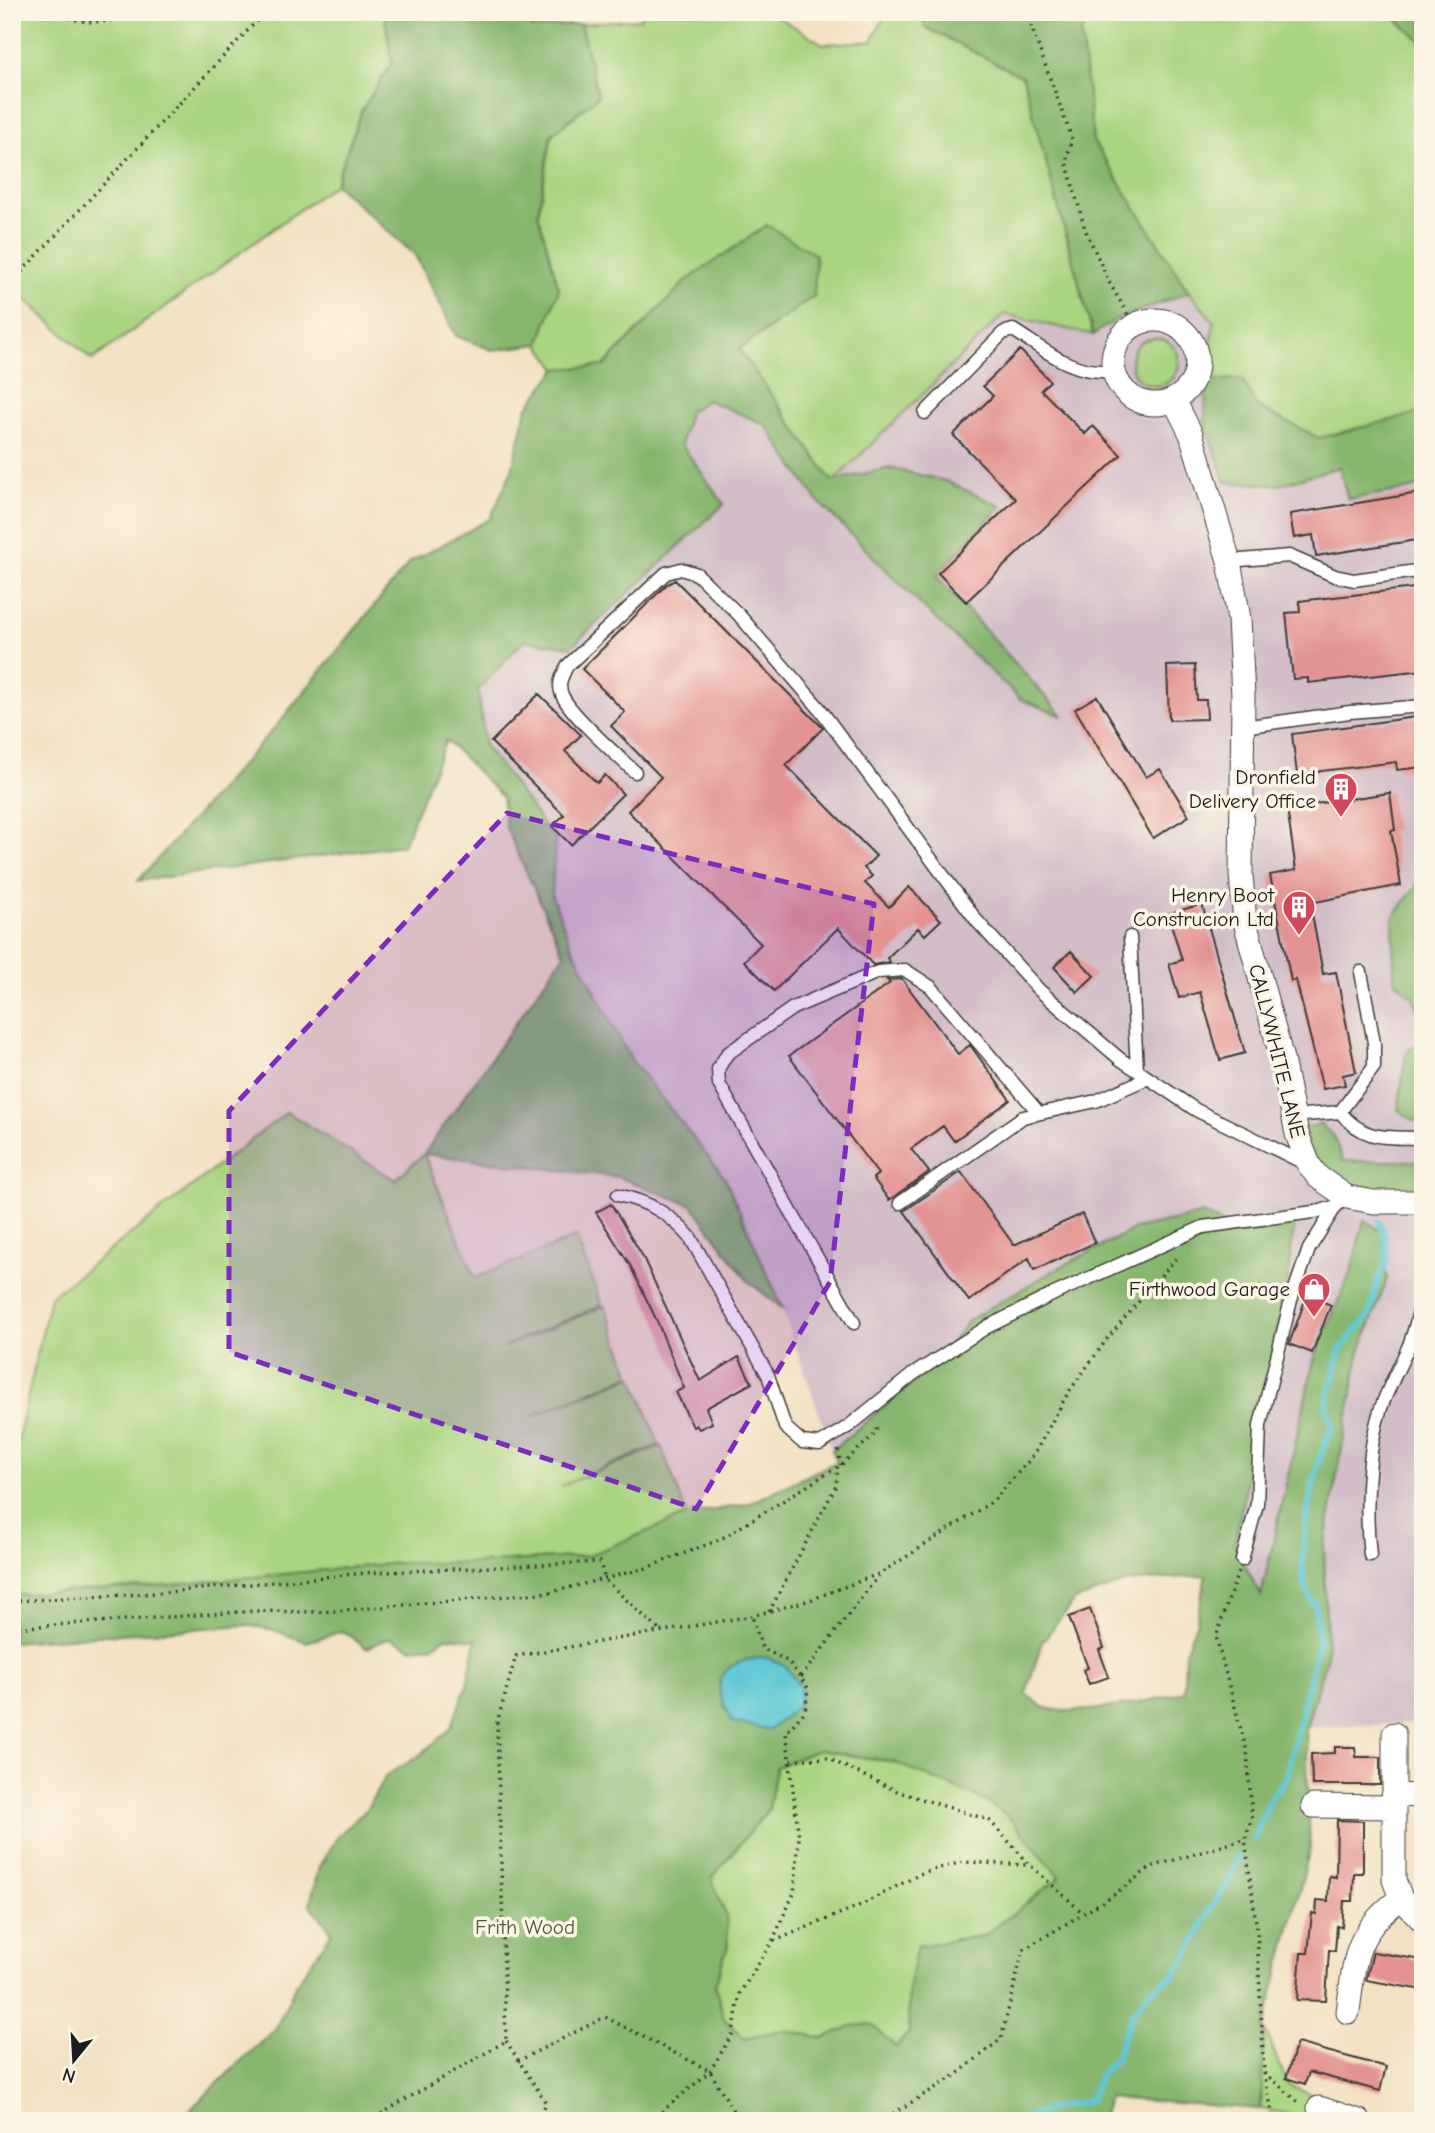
<svg xmlns="http://www.w3.org/2000/svg" width="1435" height="2133" font-family="'Comic Neue',sans-serif">
<style>
.industrial{fill:#d2bdc8}
.green{fill:#a9d480;stroke:#62784e;stroke-width:2}
.forest{fill:#86b66e;stroke:#516945;stroke-width:2;fill-rule:evenodd}
.water{fill:#5dc8d6;stroke:#3c7279;stroke-width:2}
.lines{fill:none;stroke-linecap:round;stroke-linejoin:round}
.stream{stroke:#5dc8d6;stroke-width:6}
.building{fill:#e39392}
.lane-casing{stroke:#3c3a35;stroke-width:15}
.street-casing{stroke:#3c3a35;stroke-width:25}
.path{stroke:#3c3a35;stroke-width:3.5;stroke-dasharray:2 5;stroke-linecap:butt}
.lane{stroke:#fff;stroke-width:12}
.street{stroke:#fff;stroke-width:23}
.marked{fill:#7b2cbf;fill-opacity:0.2;stroke:#7b2cbf;stroke-width:5;stroke-dasharray:14 9;stroke-linejoin:round}
.labels{text-anchor:middle;dominant-baseline:central;stroke-width:7;stroke-linejoin:round;paint-order:stroke}
.poi-label{font-size:21px;fill:#1c1c1c;stroke:#fcf5e5;text-anchor:end}
.street-label{font-size:21px;fill:#1c1c1c;stroke:#fcf5e5}
.park-label{font-size:21px;fill:#4d5c3f;stroke:#fcf5e5}
</style>
<rect width="100%" height="100%" fill="#fcf5e5"/>
<filter id="ink" filterUnits="userSpaceOnUse"><feTurbulence type="fractalNoise" baseFrequency=".0143" numOctaves="2"/><feDisplacementMap in="SourceGraphic" scale="14" xChannelSelector="R" yChannelSelector="G"/><feConvolveMatrix kernelMatrix="1 2 1 2 8 2 1 2 1" color-interpolation-filters="sRGB"/></filter>
<filter id="wash" filterUnits="userSpaceOnUse"><feTurbulence type="fractalNoise" baseFrequency=".00686" numOctaves="4" result="noise"/><feDisplacementMap in="SourceGraphic" scale="28" xChannelSelector="R" yChannelSelector="G"/><feGaussianBlur stdDeviation="1.57" result="paint"/><feColorMatrix in="noise" values="0 0 0 0 0 0 0 0 0 0 0 0 0 0 0 0 0 1.4 0 .05"/><feComposite in="paint" operator="in"/></filter>
<g filter="url(#wash)">
<rect width="100%" height="100%" fill="#f2e1c3"/>
<path class="industrial" d="M1189 292 1214 322 1204 400 1279 485 1339 467 1411 489 1423 484V876L1412 887 1394 980 1413 997 1423 1019V1038L1406 1053 1415 1121 1423 1117V1723L1306 1728 1327 1655 1324 1547 1359 1354 1387 1279 1382 1231 1364 1221 1293 1457 1261 1597 1234 1544 1286 1289 1295 1222 1230 1228 1204 1214 1135 1229 1057 1269 832 1450 771 1278 725 1178 630 1058 571 945 552 896 555 840 485 746 478 690 524 640 665 558 723 504 681 445 689 412 706 400 765 424 791 461 922 606 1061 714 935 576 1001 506 890 468 833 482 1004 314 1093 335 1123 313Z"/>
<path class="green" d="M12 12H384L392 63 362 110 335 184 92 360 12 287Z
M643 12H770L823 44 872 41 887 12H922L926 27 1023 77 1093 335 1004 314 833 482 739 349 814 296 687 280 603 366 557 369 539 344 559 289 538 214 552 135 598 96 580 24 640 19Z
M1092 12H1389L1423 43V412L1319 438 1257 407 1242 379 1206 381 1214 322 1189 292 1093 141 1081 32Z
M1131 362a24 24 0 1 1 48 0a24 24 0 1 1-48 0Z
M287 1112 395 1180 424 1154 475 1278 576 1237 602 1305 503 1347 605 1306 631 1375 532 1416 633 1376 659 1445 561 1486 661 1446 687 1515 588 1556 479 1563H397L161 1586 12 1595V1467L50 1297Z
M818 1750 893 1762 978 1797 1007 1814 1060 1877 984 1936 954 1939 908 1989 909 2032 896 2048 851 2026 824 2038 782 2030 745 2039 724 2019 715 1985 728 1945 711 1879 769 1809 776 1767Z
M1264 2028 1288 2085 1312 2095 1310 2118 1261 2109Z"/>
<path class="forest" d="M384 12H529L532 28 580 24 598 96 551 135 538 214 559 289 539 344 492 350 456 336 415 255 335 184 362 110 392 63Z
M922 12H1092L1081 32 1093 141 1189 292 1115 320 1093 335 1023 77 925 27Z
M1389 12H1423V43Z
M767 225 816 255 814 296 739 349 832 481 890 468 946 481 1001 506 936 576 1063 716 1020 699 922 606 817 500 765 424 707 400 689 412 681 444 724 504 571 647 524 640 478 690 485 746 555 840 552 896 571 945 630 1058 725 1178 783 1309 748 1281 692 1205 618 1177 424 1154 564 954 506 828 502 797 446 740 403 845 138 881 277 725 410 562 490 519 512 470 527 408 557 369 604 366 687 280Z
M1242 379 1257 407 1319 438 1423 412V484L1411 489 1348 499 1339 467 1279 485 1226 482 1205 424 1206 381Z
M1423 876V1019L1413 997 1394 980 1393 918Z
M1423 1038V1117L1415 1121 1398 1110 1406 1053Z
M1320 1124 1333 1135 1343 1161H1423V1191C1374 1193 1358 1195 1316 1168L1303 1129Z
M1204 1214 1230 1228 1295 1221 1286 1289 1234 1544 1261 1596 1315 1356 1351 1271 1364 1220 1382 1231 1387 1279 1359 1354 1324 1547 1327 1655 1306 1728 1310 1849 1264 2028 1261 2109 1108 2098 1103 2115 1060 2121H178L276 2028 296 1984 332 1932 310 1904 319 1867 339 1835 366 1810 386 1776 420 1755 450 1729 467 1685 476 1640 446 1637 433 1646 412 1648 390 1638 366 1648 343 1631 306 1642 274 1630 246 1625 12 1642V1595L161 1586 397 1563H479L588 1556 687 1515 748 1504 836 1462 832 1450 933 1366 969 1320 1057 1269 1135 1229ZM1206 1575 1196 1624 1185 1652 1184 1691C1160 1701 1065 1718 1044 1707 1038 1704 1032 1698 1026 1694L1042 1642 1075 1600 1127 1582ZM818 1750 893 1762 978 1797 1007 1815 1060 1877 984 1936 917 1946 908 1989 909 2032 896 2047 871 2024 851 2026 824 2038 782 2030 745 2039 724 2019 715 1985 728 1945 726 1915 711 1879 769 1808 776 1767Z"/>
<path class="water" d="M765 1657 785 1666 801 1688 799 1705 770 1730 732 1722C729 1713 723 1704 721 1696 713 1666 744 1659 765 1657Z"/>
<g class="lines">
<path class="stream" d="M1420 1065 1423 1063
M1254 1839 1271 1797 1286 1778 1319 1639C1316 1628 1317 1618 1315 1607 1313 1600 1307 1594 1305 1587 1297 1547 1314 1462 1333 1427L1326 1408 1340 1350 1370 1315 1377 1283 1387 1261 1385 1236 1379 1221
M1016 2121 1057 2107 1090 2101 1100 2075 1115 2059 1132 2014 1150 1991 1174 1975 1189 1954 1208 1913 1230 1880 1239 1856"/>
</g>
<g id="blocks">
<path class="building" d="M1020 350 1050 381 1041 390 1085 434 1093 426 1121 455 966 602 938 573 1016 499 953 435 993 396 983 386Z
M1419 493 1423 539 1316 556 1313 535 1294 538 1290 514Z
M675 580 823 728 786 765 876 856 864 868 872 876 865 883 889 907 909 887 941 920 925 935 918 928 887 958 890 962 873 965 838 928 774 991 744 961 761 944 628 811 661 777 611 726 625 712 582 669 666 585Z
M1423 587V670L1308 683V678L1293 679 1286 613 1300 612 1299 601Z
M1195 665 1197 700H1206L1207 719 1169 720 1167 666Z
M539 694 581 735 565 751 597 783 605 775 623 794 571 845 552 826 564 815 491 742Z
M1097 696 1146 777 1160 769 1189 816 1153 838 1075 709Z
M1423 716V767L1397 770 1396 762 1297 774 1292 734Z
M1390 793 1395 830 1391 831 1401 885 1310 903 1323 974 1336 972 1356 1072 1343 1075 1345 1085 1323 1089 1296 980 1291 981 1270 875 1296 870 1287 808Z
M1202 904 1245 1053 1220 1060 1200 992 1179 998 1169 964 1182 960 1168 914Z
M1071 951 1094 976 1077 992 1054 967Z
M902 979 958 1054 970 1045 1010 1100 954 1141 943 1126 911 1149 929 1172 889 1200 873 1178 878 1174 789 1056 890 983 887 980Z
M961 1172 1014 1245 1082 1214 1095 1243 1034 1270 1029 1258 969 1301 904 1211Z
M611 1204 642 1255 700 1381 739 1357 752 1383 706 1408 712 1423 699 1429 696 1425 693 1427 676 1392 684 1388 657 1321 630 1265 596 1212Z
M1307 1295 1331 1305 1312 1353 1289 1344Z
M1090 1609 1104 1648 1099 1650 1109 1677 1089 1684 1083 1670 1088 1668 1069 1617Z
M1335 1747H1355L1356 1757H1380V1785H1312L1311 1754 1335 1753Z
M1337 1820 1363 1821V1873H1354L1353 1901H1344L1342 1927 1337 1926 1335 1951 1329 1950 1326 2001 1297 2000 1301 1953H1308L1312 1913 1316 1914 1317 1900 1328 1901 1329 1876 1336 1877Z
M1373 1952 1423 1960V1990L1366 1980Z
M1297 2043 1386 2067 1380 2091 1309 2072 1305 2084 1286 2078Z"/>
</g>
</g>
<g filter="url(#ink)">
<use href="#blocks" fill-opacity="0" stroke="#3c3a35" stroke-width="2"/>
<g class="lines">
<defs>
<path id="lane" d="M925 413 1003 333 1013 330C1044 349 1075 377 1113 370
M1229 561 1289 556 1335 576 1354 580 1423 570
M1242 727 1350 712 1423 706
M635 772C619 757 565 710 561 692 558 682 563 675 567 666L666 573 681 569 697 574 739 615 820 709 977 921 1039 990 1120 1059 1196 1110 1308 1165
M1130 937 1137 1070
M1340 1112 1374 1067V1043L1361 972
M1293 1116 1340 1112C1365 1142 1387 1137 1423 1138
M618 1195C649 1202 669 1213 690 1237L768 1375 785 1427 802 1442 820 1444 849 1426 912 1375 987 1327 1056 1293 1203 1227 1321 1211 1336 1206 1347 1197
M900 1203 1023 1117 1096 1101 1148 1078
M854 1323 719 1084 718 1069 727 1054 793 1008 878 972 905 970 931 987 1039 1113
M1370 1555C1365 1514 1367 1451 1380 1411 1387 1390 1397 1372 1406 1352 1415 1334 1418 1314 1423 1295
M1242 1560 1257 1504 1260 1425 1291 1300 1309 1249 1336 1206"/>
<path id="street" d="M1113 362a42 42 0 1 1 84 0a42 42 0 1 1-84 0Z
M1174 400 1191 434 1229 561 1239 619 1243 696 1241 875 1245 922 1282 1059 1297 1134 1309 1165 1318 1177 1347 1197 1374 1202H1423
M1394 1734V1880L1401 1898 1423 1921
M1393 1796 1423 1795
M1313 1806 1393 1807
M1348 2012C1355 1957 1354 1933 1401 1898
M1319 2108 1359 2121"/>
</defs>
<use href="#lane" class="lane-casing"/>
<use href="#street" class="street-casing"/>
<path class="path" d="M56 12C82 28 115 22 142 12
M1026 12 1072 139 1066 161 1085 229 1109 282 1134 325
M12 282 265 12
M838 1450 841 1465
M1238 1572 1216 1637 1247 1752 1252 1817 1245 1839 1257 1931 1264 2073 1274 2121
M12 1601 158 1593 365 1573 600 1562 605 1580 659 1630
M769 1612 836 1486 838 1467
M12 1628 255 1611 324 1612 552 1592 646 1568 721 1539 841 1465 876 1433 877 1425
M801 1677 879 1575
M791 1760 827 1758 899 1792 989 1820 1030 1865 1083 1913
M774 1941 861 1905 924 1872 963 1862 1030 1865
M506 2041 546 2103 539 2121
M518 2061 605 2017 710 2071 739 2121
M1264 2073 1301 2104
M369 2121 506 2041 497 1723 516 1656 752 1616 810 1600 881 1573 993 1501 1033 1456 1068 1393 1107 1339 1178 1256
M651 2121 710 2071 733 2033 740 1993 772 1942 794 1893 799 1838 786 1733 805 1711 808 1688 789 1662 762 1648 752 1616
M881 2121 956 2075 1001 2039 1023 1950 1112 1896 1151 1867 1245 1839"/>
<use href="#lane" class="lane"/>
<use href="#street" class="street"/>
</g>
</g>
<path class="marked" d="M507 813 874 904 830 1282 696 1509 229 1352V1111Z"/>
<defs>
<symbol id="building-pin" viewBox="-11 -11 22 30"><path d="M0 17L-7.5 6A9.5 9.5 0 1 1 7.5 6Z" fill="#d1495b" stroke="#fcf5e5"/><path d="M-4-6H4V6H1V3H-1V6H-4ZM-2.5-4.3h1.7v1.8h-1.7ZM.8-4.3h1.7v1.8H.8ZM-2.5-1h1.7V.8h-1.7ZM.8-1h1.7V.8H.8Z" fill="#fff"/></symbol>
<symbol id="shop-pin" viewBox="-11 -11 22 30"><path d="M0 17L-7.5 6A9.5 9.5 0 1 1 7.5 6Z" fill="#d1495b" stroke="#fcf5e5"/><path d="M-5-2.5h2.3a2.7 3.5 0 0 1 5.4 0H5L5.5 6h-11ZM-1.5-2.5h3a1.5 2.3 0 0 0-3 0Z" fill="#fff"/></symbol>
</defs>
<g fill-rule="evenodd">
<use href="#building-pin" x="1322" y="770" width="38" height="52"/>
<use href="#building-pin" x="1280" y="888" width="38" height="52"/>
<use href="#shop-pin" x="1295" y="1270" width="38" height="52"/>
</g>
<g class="labels">
<g class="poi-label">
<text x="1316" y="777">Dronfield<tspan x="1316" dy="24">Delivery Office</tspan></text>
<text x="1274" y="895">Henry Boot<tspan x="1274" dy="24">Construcion Ltd</tspan></text>
<text x="1290" y="1289">Firthwood Garage</text>
</g>
<g class="street-label">
<text transform="translate(1277 1051) rotate(76)">CALLYWHITE LANE</text>
</g>
<g class="park-label">
<text x="525" y="1927">Frith Wood</text>
</g>
</g>
<rect width="1435" height="2133" fill="none" stroke="#fcf5e5" stroke-width="42"/>
<g transform="translate(74 2060) rotate(198)" stroke="#fcf5e5" stroke-width="5" paint-order="stroke">
<path d="M0-5L12 26L0 18L-12 26Z" fill="#1c1c1c"/>
<text y="-10" font-size="19" font-weight="bold" text-anchor="middle" fill="#1c1c1c">N</text>
</g>
</svg>
